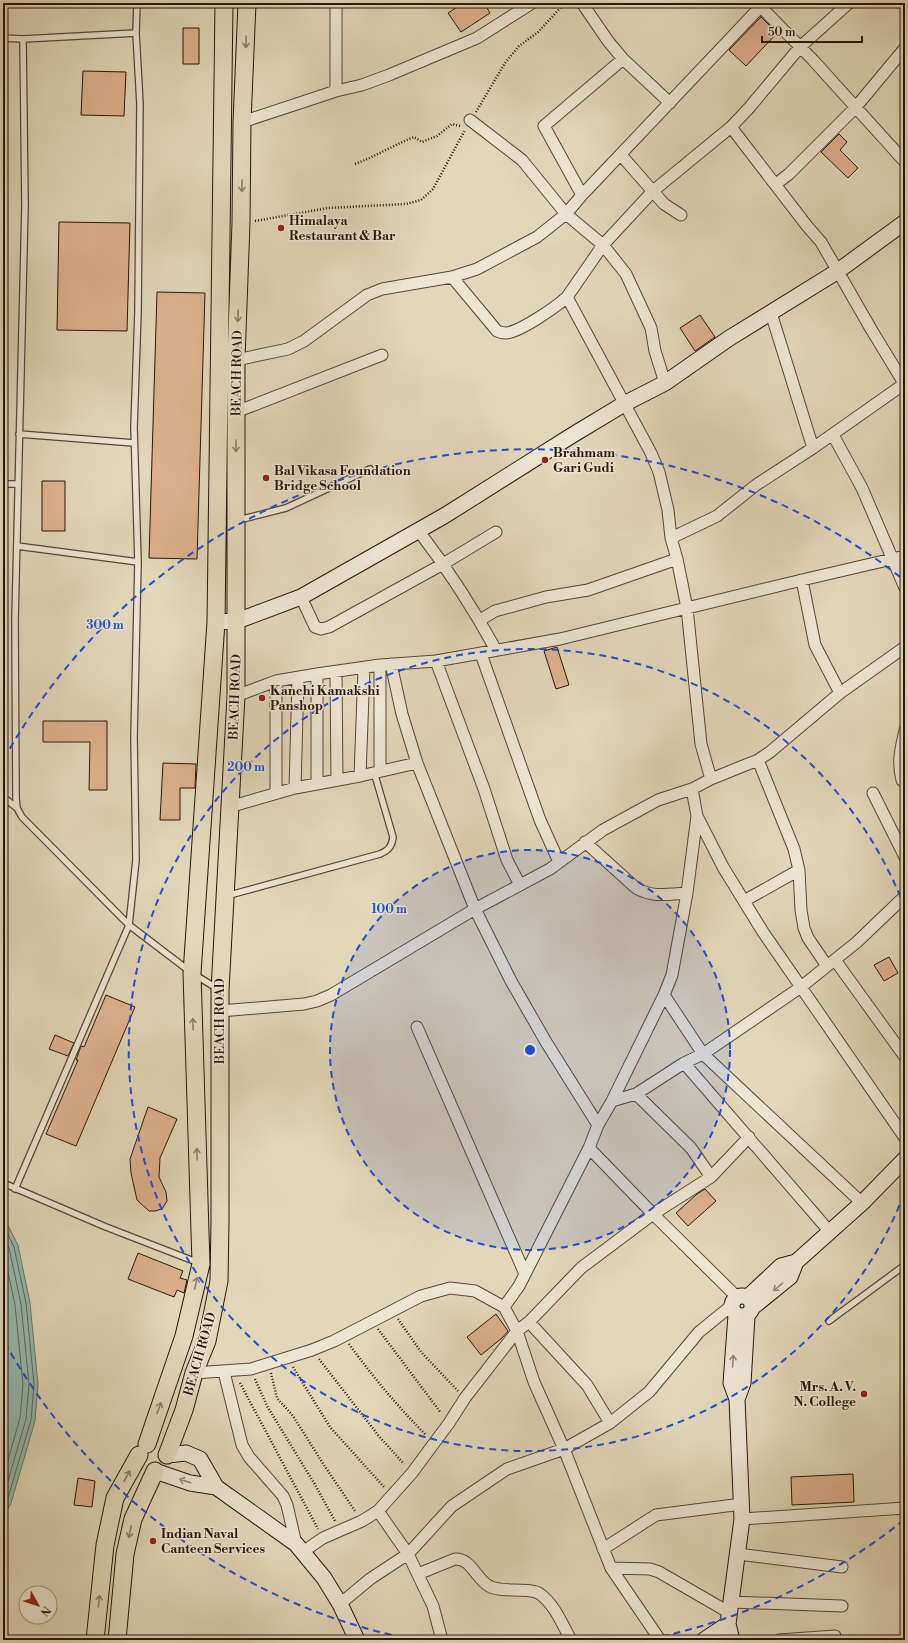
<svg xmlns="http://www.w3.org/2000/svg" width="908" height="1643" font-family="'Libre Bodoni',serif">
<style>
.water{fill:#95baac;stroke:#69786c}
.lines{fill:none;stroke-linecap:round;stroke-linejoin:round}
.shore{stroke:#5e685c;stroke-width:1}
.building{fill:#deb18e;stroke:#27150b}
.lane-casing{stroke:#564636;stroke-width:8}
.street-casing{stroke:#564636;stroke-width:13}
.secondary-casing{stroke:#27150b;stroke-width:17}
.primary-casing{stroke:#27150b;stroke-width:19}
.path{stroke:#27150b;stroke-width:2.5;stroke-dasharray:1 2;stroke-linecap:butt}
.lane{stroke:#ece5d2;stroke-width:5.5}
.street{stroke:#ece5d2;stroke-width:11}
.secondary{stroke:#ece5d2;stroke-width:15}
.primary{stroke:#e2d7b9;stroke-width:17}
.oneway{stroke:#8e806b}
.oneway2{stroke:#938778}
.ring{fill:none;stroke:#1d4ed8;stroke-width:2;stroke-dasharray:7 5}
.poi-dot{fill:#8f2418;stroke:#ece5d2;stroke-width:1.5}
.labels{text-anchor:middle;dominant-baseline:central;stroke-width:3;stroke-linejoin:round;paint-order:stroke}
.poi-label{font-size:13px;font-weight:bold;fill:#27150b;stroke:#ece5d2;text-anchor:start}
.street-label{font-size:13px;fill:#27150b;stroke:#ece5d2}
.centre{fill:#1d4ed8;stroke:#ece5d2;stroke-width:2}
.ring-label{font-size:12px;text-anchor:middle;font-weight:bold;fill:#1d4ed8;stroke:#ece5d2;stroke-width:3;stroke-linejoin:round;paint-order:stroke}
</style>
<rect width="100%" height="100%" fill="#e2d7b9"/>
<filter id="stains"><feTurbulence type="fractalNoise" baseFrequency=".005" numOctaves="4"/><feColorMatrix values="0 0 0 0 .2 0 0 0 0 .09 0 0 0 0 .02 0 0 0 .5 -.17"/></filter>
<radialGradient id="worn" r=".72"><stop offset=".6" stop-color="#630" stop-opacity="0"/><stop offset="1" stop-color="#630" stop-opacity=".3"/></radialGradient>
<path class="water" d="M3 1216 18 1245 30 1303 38 1384 35 1421 11 1503 3 1518Z"/>
<g class="lines">
<path class="shore" d="M3 1225 14 1247 26 1303 34 1384 31 1420 7 1501 3 1509
M3 1236 9 1248 21 1304 29 1384 26 1419 3 1498
M3 1249 15 1305 23 1384 20 1418 3 1477"/>
</g>
<path class="building" d="M463 3H484L490 13 461 32 448 13Z
M761 17 777 33 746 66 729 50Z
M183 28H199V64H183Z
M83 71 126 72 124 116 81 115Z
M839 134 847 142 840 150 858 168 848 178 821 152Z
M59 222 130 223 127 331 57 330Z
M157 292 205 293 197 559 149 558Z
M700 315 715 337 695 351 680 328Z
M42 481H65V531H42Z
M557 647 569 685 556 689 544 651Z
M43 721H107V790H89L90 742H43Z
M163 763 196 764 195 788H180V820H160Z
M889 957 898 973 884 981 874 965Z
M106 995 135 1007 76 1146 46 1134 78 1060H76L81 1046 84 1047Z
M55 1035 74 1043 68 1056 49 1049Z
M148 1107 177 1119 160 1158 159 1177 166 1192 167 1201 162 1209 155 1211H149L137 1200 131 1173 130 1159Z
M705 1189 716 1201 688 1226 676 1213 697 1194Z
M138 1253 183 1271 180 1278 187 1280 184 1293 177 1290 174 1297 128 1279Z
M496 1314 508 1331 502 1338 481 1355 467 1337Z
M853 1474 854 1502 792 1505 791 1477Z
M78 1478 95 1481 92 1507 74 1505Z"/>
<g class="lines">
<defs>
<path id="lane" d="M136 33 23 39 25 205 15 620 16 798 17 808 22 817 129 925 192 973 218 989
M3 38 23 39
M19 434 134 443
M3 484H18
M239 520 286 508 370 469
M17 546 138 562
M3 797 17 808
M226 896 380 854C389 850 392 846 393 837L374 772
M3 1183 106 1227 199 1263
M15 1189 129 925 136 860 134 737 138 562 134 427 138 312 140 104 136 33 137 3
M829 1321 905 1265"/>
<path id="street" d="M336 3V91
M582 3 608 41 623 59 670 103
M757 3 813 60 905 162
M849 3 800 47 749 108 731 127 653 191 603 245 567 297 651 453 659 472 668 510 671 538 677 559 687 608 701 744 711 779 758 760 770 752 840 693 905 647
M470 120 522 160 566 214 603 245 626 274 651 328 655 351 665 383
M242 122 336 91 362 85 389 75 477 38 532 3
M731 127 807 226 821 242 871 329 905 385
M621 155 664 204 681 215
M776 184 789 174 855 108 905 48
M582 195 544 126 623 59
M452 277 497 331C499 332 503 333 506 333 520 332 556 307 567 297
M771 313 813 448
M236 360 288 349 304 341 367 295 382 289 452 277 477 269 537 237 566 214 582 195 764 3
M236 412 382 355
M833 435 862 488 905 588
M418 530C447 568 473 608 496 650
M671 538 717 516 756 485 813 448 904 384
M802 580 815 645 840 693
M301 597 315 627 321 629 329 627 443 564 496 532
M480 620 495 611 546 597 588 590 677 559
M481 654 540 820 559 862
M436 661 484 789 507 860 520 885
M380 665V771
M336 672 337 780
M236 696 276 681 317 674 380 665 436 661 560 639 802 580 905 556
M905 730C901 749 897 761 902 780H905
M758 760 794 849 799 870 801 910 804 928 808 938 827 966
M360 776 364 668
M317 784V674
M295 788 298 678
M276 793V681
M873 793 905 857
M229 807 295 788 360 776 417 763
M697 816 723 867 763 932 905 1138
M585 842 636 888C653 898 669 894 687 893
M744 901 799 870
M835 960 905 1057
M664 995 703 1054 862 1203
M220 1011 304 1004 317 1001 331 995 475 909 550 869 603 830 658 800 692 789 711 779
M417 1027 525 1274
M684 1063 830 1232
M636 1094 691 1148 711 1177 653 1214 737 1297
M612 1101 636 1094 684 1063 703 1054 801 987 857 942 905 896
M598 1125 612 1101 664 995 672 975 687 893 697 816 692 789
M589 1148 653 1214 581 1268 529 1322 517 1331 534 1382 564 1449 611 1568 660 1640
M711 1177 749 1137
M529 1322 587 1385 610 1423
M224 1372 242 1445 249 1457 283 1496 287 1505 296 1544
M194 1373 251 1369 312 1350 334 1341 421 1296 450 1288 475 1291 504 1307 519 1286 589 1148 598 1125 546 1042 511 981 475 909 417 763 402 714 391 664
M378 1511 408 1554 433 1606 442 1640
M742 1519 905 1508
M603 1549 656 1515 742 1504
M304 1551 323 1538 362 1521 378 1511 412 1473 449 1423 465 1398 517 1331 504 1307
M738 1554 842 1567
M611 1568 650 1569 659 1572 730 1613
M418 1574 455 1559C471 1558 476 1579 489 1586 500 1593 531 1587 540 1594 555 1605 562 1624 571 1640
M731 1602 842 1606
M340 1604 370 1579 408 1554 452 1506 507 1469 564 1449 610 1423 649 1392 699 1332 731 1306
M779 1640 835 1636"/>
<path id="secondary" d="M216 622 237 621 301 597 444 516 571 436 624 404 665 383 728 339 838 271 905 222
M732 1306a10 10 0 1 1 20 0a10 10 0 1 1-20 0Z
M748 1297 781 1266 796 1262 862 1203 905 1159
M753 1307 790 1277 796 1262
M737 1399 743 1383 747 1316
M167 1455 186 1453 200 1459 216 1487 296 1544 324 1578 340 1604 357 1640
M155 1471 190 1483 216 1487
M704 1640 728 1624
M732 1640 728 1624 742 1519 737 1399 731 1383 736 1315"/>
<path id="primary" d="M147 1444 184 1336 201 1264 192 973 216 622 224 3
M167 1455 184 1410 194 1373 207 1341 219 1281 220 1222V990L236 696V360L241 223 242 122 247 3
M95 1640 105 1545 115 1498 139 1455
M117 1640 125 1554 133 1519 155 1471"/>
</defs>
<use href="#lane" class="lane-casing"/>
<use href="#street" class="street-casing"/>
<use href="#secondary" class="secondary-casing"/>
<use href="#primary" class="primary-casing"/>
<path class="path" d="M476 112 505 63 519 46 538 32 565 3
M355 164C376 156 394 145 414 137L422 142 437 136 452 124 460 126
M255 221 328 208 406 204 421 200 433 189 465 130
M398 1319 421 1352 458 1391
M378 1329 441 1413
M349 1344C373 1377 398 1407 426 1435
M319 1359 378 1435 404 1464
M293 1367 330 1427 384 1487
M271 1373 277 1398 293 1416 324 1465 355 1511
M255 1379 267 1406 314 1483 335 1521
M240 1383 318 1529"/>
<use href="#lane" class="lane"/>
<use href="#street" class="street"/>
<use href="#secondary" class="secondary"/>
<use href="#primary" class="primary"/>
</g>
<defs><path id="oneway-shaft" d="M-6 0H5M1.5-3L5.5 0L1.5 3" fill="none" stroke-width="1.6" stroke-linecap="round" stroke-linejoin="round"/></defs>
<g class="oneway">
<use href="#oneway-shaft" transform="translate(246 42) rotate(92)"/>
<use href="#oneway-shaft" transform="translate(242 186) rotate(91)"/>
<use href="#oneway-shaft" transform="translate(238 316) rotate(92)"/>
<use href="#oneway-shaft" transform="translate(236 446) rotate(90)"/>
<use href="#oneway-shaft" transform="translate(193 1024) rotate(-92)"/>
<use href="#oneway-shaft" transform="translate(197 1154) rotate(-92)"/>
<use href="#oneway-shaft" transform="translate(196 1283) rotate(-77)"/>
<use href="#oneway-shaft" transform="translate(159 1408) rotate(-71)"/>
<use href="#oneway-shaft" transform="translate(127 1476) rotate(-61)"/>
<use href="#oneway-shaft" transform="translate(130 1532) rotate(102)"/>
<use href="#oneway-shaft" transform="translate(99 1601) rotate(-84)"/>
</g>
<g class="oneway2">
<use href="#oneway-shaft" transform="translate(778 1287) rotate(141)"/>
<use href="#oneway-shaft" transform="translate(733 1361) rotate(-86)"/>
<use href="#oneway-shaft" transform="translate(185 1481) rotate(-162)"/>
</g>
<circle cx="530" cy="1050" r="200" fill="#1d4ed8" fill-opacity=".12"/>
<g class="ring">
<circle cx="530" cy="1050" r="200"/>
<path d="M904 1194A401 401 0 1 1 904 906"/>
<path d="M904 1520A601 601 0 0 1 645 1640M415 1640A601 601 0 0 1 4 1341M4 759A601 601 0 0 1 904 580"/>
</g>
<g class="poi-dot">
<circle cx="281" cy="228" r="4"/>
<circle cx="545" cy="460" r="4"/>
<circle cx="266" cy="478" r="4"/>
<circle cx="262" cy="698" r="4"/>
<circle cx="864" cy="1394" r="4"/>
<circle cx="153" cy="1541" r="4"/>
</g>
<g class="labels">
<g class="poi-label">
<text x="289" y="221">Himalaya<tspan x="289" dy="15">Restaurant &amp; Bar</tspan></text>
<text x="553" y="453">Brahmam<tspan x="553" dy="15">Gari Gudi</tspan></text>
<text x="274" y="471">Bal Vikasa Foundation<tspan x="274" dy="15">Bridge School</tspan></text>
<text x="270" y="691">Kanchi Kamakshi<tspan x="270" dy="15">Panshop</tspan></text>
<text x="856" y="1387" text-anchor="end">Mrs. A. V.<tspan x="856" dy="15">N. College</tspan></text>
<text x="161" y="1534">Indian Naval<tspan x="161" dy="15">Canteen Services</tspan></text>
</g>
<g class="street-label">
<text transform="translate(237 373) rotate(-89)">BEACH ROAD</text>
<text transform="translate(235 697) rotate(-88)">BEACH ROAD</text>
<text transform="translate(220 1021) rotate(-90)">BEACH ROAD</text>
<text transform="translate(200 1354) rotate(-74)">BEACH ROAD</text>
</g>
</g>
<circle cx="530" cy="1050" r="6" class="centre"/>
<g class="ring-label">
<text x="105" y="629">300 m</text>
<text x="246" y="771">200 m</text>
<text x="389" y="913">100 m</text>
</g>
<rect width="908" height="1643" fill="none" stroke="#e2d7b9" stroke-width="16"/>
<rect x="4" y="4" width="900" height="1635" fill="none" stroke="#27150b" stroke-width="2"/>
<rect x="8" y="8" width="892" height="1627" fill="none" stroke="#27150b"/>
<g transform="translate(38 1605) rotate(129)"><circle r="19" fill="#ece5d2" stroke="#9d9282"/>
<path d="M0-3L7 15L0 10L-7 15Z" fill="#8f2418"/>
<text y="-6" font-size="11" font-weight="bold" text-anchor="middle" fill="#27150b">N</text>
</g>
<path d="M762 36v6h100v-6" fill="none" stroke="#27150b" stroke-width="2"/>
<text x="768" y="36" font-size="12" fill="#27150b" stroke="#ece5d2" stroke-width="3" paint-order="stroke">50 m</text>
<rect width="100%" height="100%" filter="url(#stains)"/>
<rect width="100%" height="100%" fill="url(#worn)"/>
</svg>
